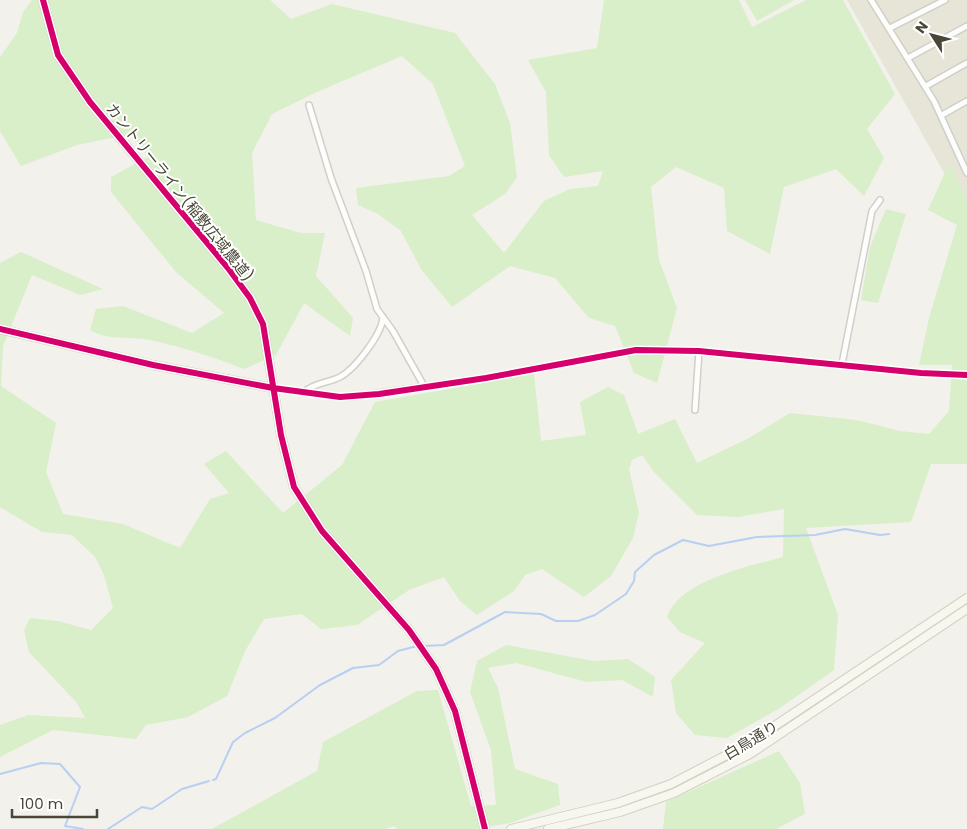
<svg xmlns="http://www.w3.org/2000/svg" width="967" height="829" font-family="Poppins,'Noto Sans JP',sans-serif">
<style>
.residential{fill:#e7e5d8}
.green{fill:#d8efc9}
.lines{fill:none;stroke-linecap:round;stroke-linejoin:round}
.stream{stroke:#b8cff3;stroke-width:2}
.street-casing{stroke:#d0cfc8;stroke-width:8}
.secondary-casing{stroke:#d2d1c1;stroke-width:10}
.street{stroke:#fdfdfc;stroke-width:5}
.secondary{stroke:#f7f6ef;stroke-width:8}
.cycleway-casing{stroke:#fff;stroke-width:9}
.cycleway{stroke:#d6006c;stroke-width:6}
.labels{text-anchor:middle;dominant-baseline:central;stroke-width:4;stroke-linejoin:round;paint-order:stroke}
.street-label{font-size:15px;fill:#494636;stroke:#fff}
</style>
<rect width="100%" height="100%" fill="#f2f1eb"/>
<path class="residential" d="M847 0H967V218L942 169Z"/>
<path class="green" d="M32 0H270L291 19 332 4 455 33 495 84 510 123 517 177 505 194 472 215 504 253 544 201 570 189 598 186 603 171 564 177 549 155 546 92 528 60 597 48 604 0H739L752 27 806 0H843L895 94 867 129 884 158 864 196 836 169 784 187 770 254 727 231 724 188 676 167 651 187 659 260 677 308 657 383 634 373 615 326 589 318 555 278 510 266 452 307 421 269 401 231 378 214 358 205 356 188 449 176 465 166 433 84 402 56 319 91 272 114 252 153 256 220 301 233H325L316 276 353 318 350 336 304 303 276 355 244 369C214 357 182 347 150 340 129 336 109 341 90 330L96 309 123 306 192 333 224 313 176 272 111 192V177L148 157 131 134 77 145 21 166 0 131V57L17 33 23 12Z
M745 0H794L757 21Z
M950 162 967 201V464H931L911 522 806 528 838 615 834 670 780 708 727 738 695 735 676 713 671 680 705 643 680 632 667 617C680 580 748 567 783 557L784 509 738 517 697 515 654 472 642 455 632 460 629 469 639 513 633 538 611 576 584 597 542 569 525 575 514 591 477 615 460 601 444 577 409 590 357 625 321 629 302 614 264 619 245 651 227 696 188 717 146 725 136 739 53 730 0 757V725L28 715 85 718 77 703 29 652 24 630 30 618 58 621 91 630 113 608 104 575 95 557 72 535 42 532 0 507V263L21 252 103 289 80 295 32 275 3 346 1 386 56 423 46 472 63 514 123 524 180 548 210 499 229 493 204 464 226 451 283 513 342 465 375 402 534 374 541 441 586 435 580 402 608 387 624 395 638 434 675 419 697 463 749 438 790 413 857 420 900 431 929 434 949 411 952 365H919L929 318 957 225 928 210Z
M886 209 906 214 878 303 861 300 870 247Z
M506 645 594 661 628 659 655 677 653 697 622 680 587 682 516 663 488 668 498 688 515 769 558 784 560 805 510 823 476 829H398L394 826 385 829H212L317 771 323 742 417 691 438 690 471 806 496 805 491 750 470 692 477 661Z
M779 751 800 783 805 814 776 829H663L666 802Z"/>
<g class="lines">
<path class="stream" d="M424 646 444 645 505 612 541 614 556 621H578L595 615 626 594 634 581 635 572 654 555 683 540 709 546 757 537 815 535 845 529 880 535 889 534
M0 774 41 763 60 764 80 787 65 826 83 829
M213 780 216 779 233 742 245 733 275 718 320 685 353 668 379 665 398 651 417 646
M108 829 142 807 152 809 182 789 209 781"/>
<defs>
<path id="street" d="M871 0 934 101 967 173
M890 28 945 0
M908 58 967 26
M926 86 967 63
M309 105 331 178 366 271 377 309 393 331 424 386
M942 115 967 101
M842 364 872 211 880 200
M273 388 340 397 358 396 486 378 636 350 699 351 921 373 967 375
M304 392C314 383 328 383 340 377 355 369 382 334 383 317
M695 410 699 351"/>
<path id="secondary" d="M43 0 58 55 90 102 228 268 250 298 263 324 281 435 294 487 322 531 409 630 436 669 455 711 485 829
M0 329 153 365 273 388
M511 829 618 803 671 784 746 745 967 598
M548 829 620 812 674 793 750 754 967 609"/>
</defs>
<use href="#street" class="street-casing"/>
<use href="#secondary" class="secondary-casing"/>
<use href="#street" class="street"/>
<use href="#secondary" class="secondary"/>
<defs>
<path id="cycleway" d="M43 0 58 55 90 102 228 268 250 298 263 324 281 435 294 487 322 531 409 630 436 669 455 711 485 829
M0 329 153 365 273 388 340 397 379 394 486 378 636 350 699 351 921 373 967 375"/>
</defs>
<use href="#cycleway" class="cycleway-casing"/>
<use href="#cycleway" class="cycleway"/>
</g>
<g class="labels">
<g class="street-label">
<text transform="translate(180 192) rotate(51)">カントリーライン(稲敷広域農道)</text>
<text transform="translate(751 740) rotate(-31)">白鳥通り</text>
</g>
</g>
<g transform="translate(932 35) rotate(306)" stroke="#ffffff" stroke-width="4" paint-order="stroke">
<path d="M0-4L9 19L0 12L-9 19Z" fill="#494636"/>
<text y="-8" font-size="14" font-weight="bold" text-anchor="middle" fill="#494636">N</text>
</g>
<path d="M12 809v8h85v-8" fill="none" stroke="#494636" stroke-width="2.5"/>
<text x="20" y="809" font-size="15" fill="#494636" stroke="#ffffff" stroke-width="4" paint-order="stroke">100 m</text>
</svg>
